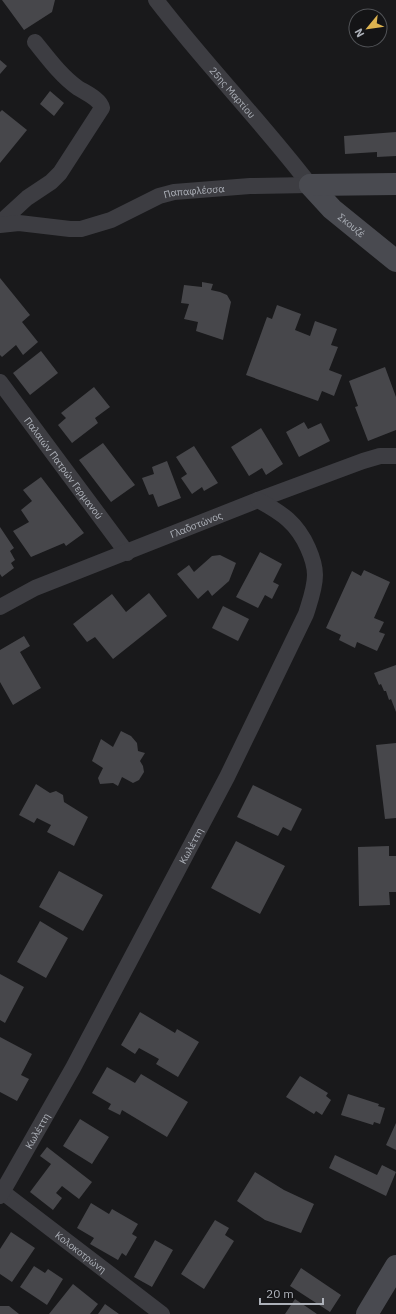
<svg xmlns="http://www.w3.org/2000/svg" width="396" height="1314" font-family="'IBM Plex Sans',sans-serif">
<style>
.building{fill:#47474b}
.lines{fill:none;stroke-linecap:round;stroke-linejoin:round}
.street{stroke:#3d3d42;stroke-width:16}
.secondary{stroke:#494a50;stroke-width:22}
.labels{text-anchor:middle;dominant-baseline:central;stroke-width:3;stroke-linejoin:round;paint-order:stroke}
.street-label{font-size:10px;fill:#adb1b9;stroke:#141416}
</style>
<rect width="100%" height="100%" fill="#19191b"/>
<path class="building" d="M2 0H55L52 12 24 30Z
M0 60 7 66 0 74Z
M50 91 64 103 54 116 40 104Z
M2 110 27 130 0 163V112Z
M396 132V156L377 157V152L345 154 344 136Z
M0 278 30 315 22 322 38 342 23 355 16 345 2 357 0 355Z
M202 282 213 284 211 290 220 292 227 295 231 302 223 340 196 331 198 322 184 319 189 304 181 303 184 285 202 287Z
M277 305 301 314 295 330 310 336 315 321 337 329 331 345 338 347 329 370 342 375 334 396 322 391 318 401 246 375 267 317 272 319Z
M41 351 58 373 30 395 13 373Z
M385 367 396 397V430L368 441 355 407 358 406 349 381Z
M94 387 110 407 95 418 98 423 72 443 58 425 66 418 61 413Z
M304 422 308 429 321 423 330 441 299 457 286 432Z
M261 428 283 464 266 475 262 468 249 476 231 447Z
M103 443 135 485 111 502 79 460Z
M194 446 218 483 204 491 202 487 192 494 181 478 187 474 176 457Z
M167 461 181 498 158 507 153 494 149 495 142 478 154 474 152 467Z
M41 477 84 533 66 546 64 543 31 557 13 531 29 522 21 510 32 501 23 490Z
M0 527 14 548 10 551 15 560 11 563 14 568 2 577 0 574Z
M260 552 282 564 273 582 279 585 272 599 265 595 258 608 236 597Z
M220 555 236 563 229 581 212 596 208 590 198 599 177 574 189 565 194 572 212 556Z
M364 570 390 582 374 618 384 622 379 632 385 634 377 651 357 642 355 648 339 640 341 635 326 628 352 571 361 576Z
M149 593 167 616 113 659 95 637 87 642 73 624 112 594 126 612Z
M223 606 249 619 238 641 212 628Z
M24 636 30 646 20 652 41 688 13 705 0 682V650Z
M396 665V712L391 699 389 700 386 691H384L381 684 379 685 374 673Z
M121 731 131 736 137 743 138 751 145 753 140 761 143 766 144 772 139 780 133 783 122 777 118 786 113 783 100 784 98 778 103 768 92 761 101 739 113 747Z
M396 743V818L385 819 376 745Z
M36 784 50 793 56 791 63 795 64 802 88 817 74 846 47 832 51 825 37 818 34 823 19 815Z
M253 785 302 809 291 831 283 827 278 836 237 817Z
M236 841 285 866 260 914 211 888Z
M389 846V856H396V892H389L390 905 359 906 358 847Z
M59 871 103 895 83 931 39 907Z
M40 921 68 938 46 978 17 962Z
M0 974 24 987 5 1023 0 1020Z
M140 1012 175 1033 177 1029 199 1042 178 1077 156 1064 159 1059 139 1048 135 1054 121 1045Z
M0 1037 32 1054 21 1075 29 1079 17 1101 0 1092Z
M107 1067 135 1083 141 1074 188 1102 167 1137 122 1110 120 1115 108 1109 111 1104 92 1093Z
M300 1076 328 1093 326 1096 331 1100 322 1115 316 1111 314 1114 286 1097Z
M348 1094 379 1104 378 1106 385 1108 380 1124 374 1122 373 1125 341 1115Z
M80 1119 109 1137 92 1164 63 1146Z
M396 1123V1150L386 1145Z
M47 1147 92 1182 79 1199 62 1186 56 1193 62 1198 53 1210 30 1192 51 1164 40 1156Z
M335 1155 377 1175 382 1165 396 1172 386 1196 329 1168Z
M255 1172 284 1190 314 1204 301 1233 265 1220 237 1201Z
M91 1203 109 1214 112 1209 138 1224 132 1234 137 1237 126 1256 122 1253 118 1260 90 1244 94 1238 77 1228Z
M215 1220 229 1228 225 1235 234 1241 204 1289 181 1274Z
M11 1232 35 1248 12 1282 0 1274V1249Z
M155 1240 173 1250 152 1287 134 1277Z
M34 1266 45 1273 48 1269 63 1279 47 1305 20 1287Z
M301 1268 341 1295 330 1312 290 1286Z
M73 1284 98 1304 90 1314H49Z
M295 1299 317 1314H285Z
M105 1304 119 1314H98Z
M0 1306H9L19 1314H0Z"/>
<g class="lines">
<g class="street">
<path id="s1" d="M156 0C205 64 261 121 310 185"/>
<path d="M0 223 27 198 51 182 60 173 102 108C100 99 86 93 78 88 61 76 48 58 35 42"/>
<path id="s2" d="M0 225 19 223 70 229H81L111 220 159 196 174 192 250 186 310 185"/>
<path id="s3" d="M0 382 127 553"/>
<path id="s4" d="M0 607 35 588 258 500 363 461 380 456H396"/>
<path id="s5" d="M0 1190 162 1314"/>
<path id="s6" d="M0 1196 73 1068 227 777 306 614C310 601 315 588 315 575 315 566 312 557 308 548 297 523 282 513 258 500"/>
</g>
<g class="secondary">
<path id="s7" d="M310 185 332 209 396 261"/>
<path d="M310 185 396 184"/>
<path d="M367 1314 396 1266"/>
</g>
</g>
<g class="labels">
<g class="street-label">
<text stroke="none"><textPath href="#s1" startOffset="120">25ης Μαρτίου</textPath></text>
<text stroke="none"><textPath href="#s2" startOffset="202">Παπαφλέσσα</textPath></text>
<text stroke="none"><textPath href="#s7" startOffset="58">Σκουζέ</textPath></text>
<text stroke="none"><textPath href="#s3" startOffset="107">Παλαιών Πατρών Γερμανού</textPath></text>
<text stroke="none"><textPath href="#s4" startOffset="213">Γλαδστώνος</textPath></text>
<text stroke="none"><textPath href="#s6" startOffset="399">Κωλέττη</textPath></text>
<text stroke="none"><textPath href="#s6" startOffset="75">Κωλέττη</textPath></text>
<text stroke="none"><textPath href="#s5" startOffset="102">Κολοκοτρώνη</textPath></text>
</g>
</g>
<g transform="translate(368 28) rotate(241)"><circle r="19" fill="#141416" stroke="#515357"/>
<path d="M0-3L7 15L0 10L-7 15Z" fill="#ddb350"/>
<text y="-6" font-size="11" font-weight="bold" text-anchor="middle" fill="#adb1b9">N</text>
</g>
<path d="M260 1298v6h63v-6" fill="none" stroke="#adb1b9" stroke-width="2"/>
<text x="266" y="1298" font-size="12" fill="#adb1b9" stroke="#141416" stroke-width="3" paint-order="stroke">20 m</text>
</svg>
